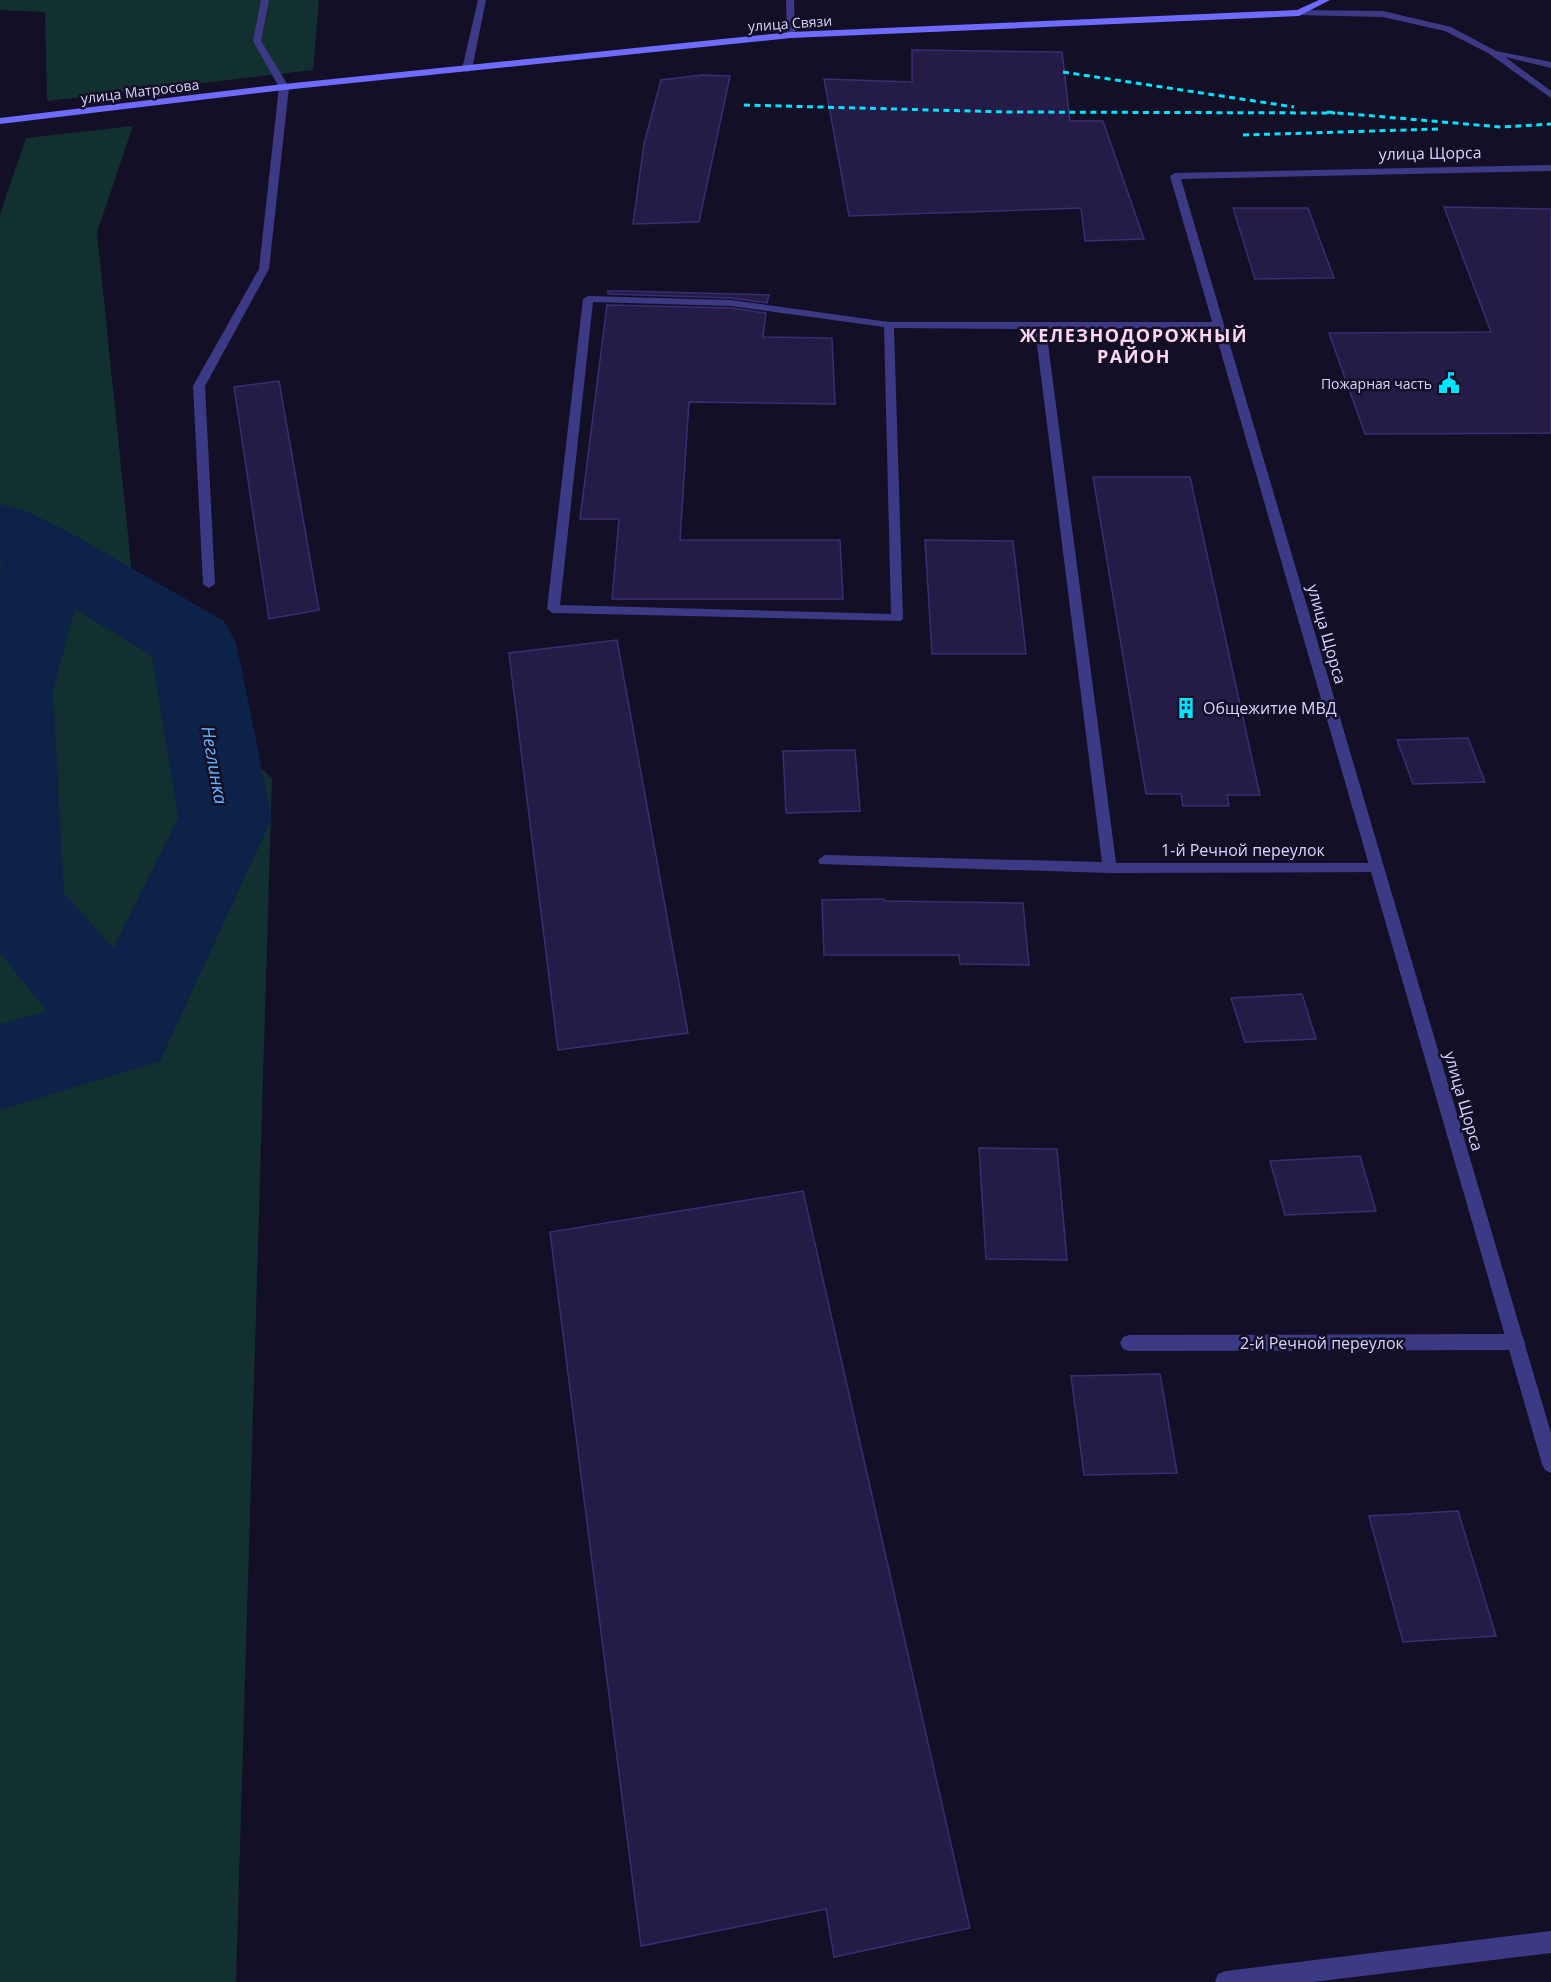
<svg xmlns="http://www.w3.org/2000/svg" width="1551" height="1982" font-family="'Open Sans',sans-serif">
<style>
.green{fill:#12302f}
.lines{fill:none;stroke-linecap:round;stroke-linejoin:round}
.river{fill:#0c2248;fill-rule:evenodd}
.building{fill:#241b47;stroke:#3b2d73;stroke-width:1.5}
.lane{fill:#3d3a85;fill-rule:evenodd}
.street{fill:#3d3a85;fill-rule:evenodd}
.secondary{fill:#6f6bff;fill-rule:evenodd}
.rail{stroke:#00e5ff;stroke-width:3;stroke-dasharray:6 4.5;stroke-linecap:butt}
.labels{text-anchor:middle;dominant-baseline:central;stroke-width:5;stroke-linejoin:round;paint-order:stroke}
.far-street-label{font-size:14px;fill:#d9d4ff;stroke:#130f26}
.far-poi-label{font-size:14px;fill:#d9d4ff;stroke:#130f26;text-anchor:end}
.street-label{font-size:16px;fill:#d9d4ff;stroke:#130f26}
.poi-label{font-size:16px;fill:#d9d4ff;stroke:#130f26;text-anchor:start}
.far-district-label{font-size:18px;font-weight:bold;letter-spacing:1.5px;fill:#ffd6f0;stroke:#130f26}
.water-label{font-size:18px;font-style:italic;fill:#62b6ff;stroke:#130f26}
</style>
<rect width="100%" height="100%" fill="#130f26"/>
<path class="green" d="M0 0H319L313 70 47 101 45 12 0 10Z
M133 126 97 232 139 642 272 779 236 1982H0V214L26 138Z"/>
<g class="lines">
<path class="river" d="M0 504 29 512 76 536 224 621 236 642 272 818 160 1061 0 1110V1024L47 1011 0 953V574L2 565 0 564ZM75 609 152 656 178 818 113 948 64 893 53 691Z"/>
</g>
<path class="building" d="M912 50 1062 52 1070 121H1103L1144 239 1085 241 1081 208 849 216 824 79 912 82Z
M702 75 730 76 699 222 633 224 644 144 661 80Z
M1444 207 1551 209V433L1365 434 1329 333 1491 332Z
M1233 208H1308L1334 278 1255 279Z
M608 291H623L769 295 767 303 731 298 608 294Z
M607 305 731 308 766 313 763 337 832 338 835 404 689 402 680 540H840L843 599H612L619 519H580Z
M279 381 319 610 269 619 234 387Z
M1093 477H1190L1260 795H1227L1229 806H1183L1181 794H1146Z
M925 540 1013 541 1026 654H932Z
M617 640 688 1033 558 1050 509 653Z
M1468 738 1485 782 1413 784 1397 740Z
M855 750 860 811 786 813 783 751Z
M884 899 885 901 1023 903 1029 965 960 964 959 955H824L822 900Z
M1302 994 1316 1039 1245 1042 1231 998Z
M979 1148 1057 1149 1067 1260 986 1259Z
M1360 1156 1376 1211 1285 1215 1270 1161Z
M803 1191 970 1928 834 1957 826 1909 641 1946 550 1232Z
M1160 1374 1177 1473 1084 1475 1071 1376Z
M1458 1511 1496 1636 1403 1642 1369 1516Z"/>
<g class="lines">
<path class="lane" d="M261 0H269L261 41 289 87 269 269 205 386 215 584 209 588 203 584 193 386 259 269 279 87 253 41Z
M588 296 731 300 889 322H1222L1223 324 1218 327 1046 329 1116 863H1377L1382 864 1384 868 1382 872 1110 873 820 864 818 860 825 855 1102 862 1035 329 894 328 903 618 901 621 553 613 547 609 583 299ZM593 302 731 306 884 327 891 614 560 605Z
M1516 1334 1522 1336 1525 1342 1522 1348 1516 1350 1129 1351 1123 1349 1120 1343 1123 1337 1129 1335Z
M1551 1931V1953L1313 1982H1215L1218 1974 1226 1971Z"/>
<path class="street" d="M478 0H486L472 69 467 72 462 69Z
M786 0H794L795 35 791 38 787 35Z
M1299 10 1383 11 1451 27 1496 51 1551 62V68L1505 57 1551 91V98L1488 53 1445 31 1383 17 1296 15V11Z
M1551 165V171L1181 179 1551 1433V1473L1545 1470 1542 1464 1170 176 1175 173Z"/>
<path class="secondary" d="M1319 0H1330L1299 16 791 38 284 90 0 124V118L284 84 791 32 1297 10Z"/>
<path class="rail" d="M1063 72 1294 107
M744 105 1008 112 1335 113
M1327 112 1501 127 1551 124
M1243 135 1438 129"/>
</g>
<defs>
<symbol id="civic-bare" viewBox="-9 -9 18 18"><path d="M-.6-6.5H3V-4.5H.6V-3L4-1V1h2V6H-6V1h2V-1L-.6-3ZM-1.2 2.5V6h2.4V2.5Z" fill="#00e5ff" stroke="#130f26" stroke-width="2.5" paint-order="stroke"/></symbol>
<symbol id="building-bare" viewBox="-9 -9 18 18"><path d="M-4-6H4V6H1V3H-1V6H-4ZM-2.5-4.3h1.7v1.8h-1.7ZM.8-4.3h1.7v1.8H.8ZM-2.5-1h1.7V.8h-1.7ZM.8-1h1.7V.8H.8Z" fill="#00e5ff" stroke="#130f26" stroke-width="2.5" paint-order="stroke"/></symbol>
</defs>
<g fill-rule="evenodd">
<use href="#civic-bare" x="1434" y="368" width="30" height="30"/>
<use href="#building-bare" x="1171" y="693" width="30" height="30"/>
</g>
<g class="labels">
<g class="far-street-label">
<text transform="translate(790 23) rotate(-4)">улица Связи</text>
<text transform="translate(140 91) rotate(-7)">улица Матросова</text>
</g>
<g class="far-poi-label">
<text x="1432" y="383">Пожарная часть</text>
</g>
<g class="street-label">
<text transform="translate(1430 153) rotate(-1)">улица Щорса</text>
<text transform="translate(1327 634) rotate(74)">улица Щорса</text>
<text x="1243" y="850">1-й Речной переулок</text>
<text transform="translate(1464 1101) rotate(74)">улица Щорса</text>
<text x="1322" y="1343">2-й Речной переулок</text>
</g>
<g class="poi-label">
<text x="1203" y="708">Общежитие МВД</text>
</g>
<g class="far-district-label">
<text x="1134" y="335">ЖЕЛЕЗНОДОРОЖНЫЙ<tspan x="1134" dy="21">РАЙОН</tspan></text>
</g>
<g class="water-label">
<text transform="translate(215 765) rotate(80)">Неглинка</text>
</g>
</g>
</svg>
